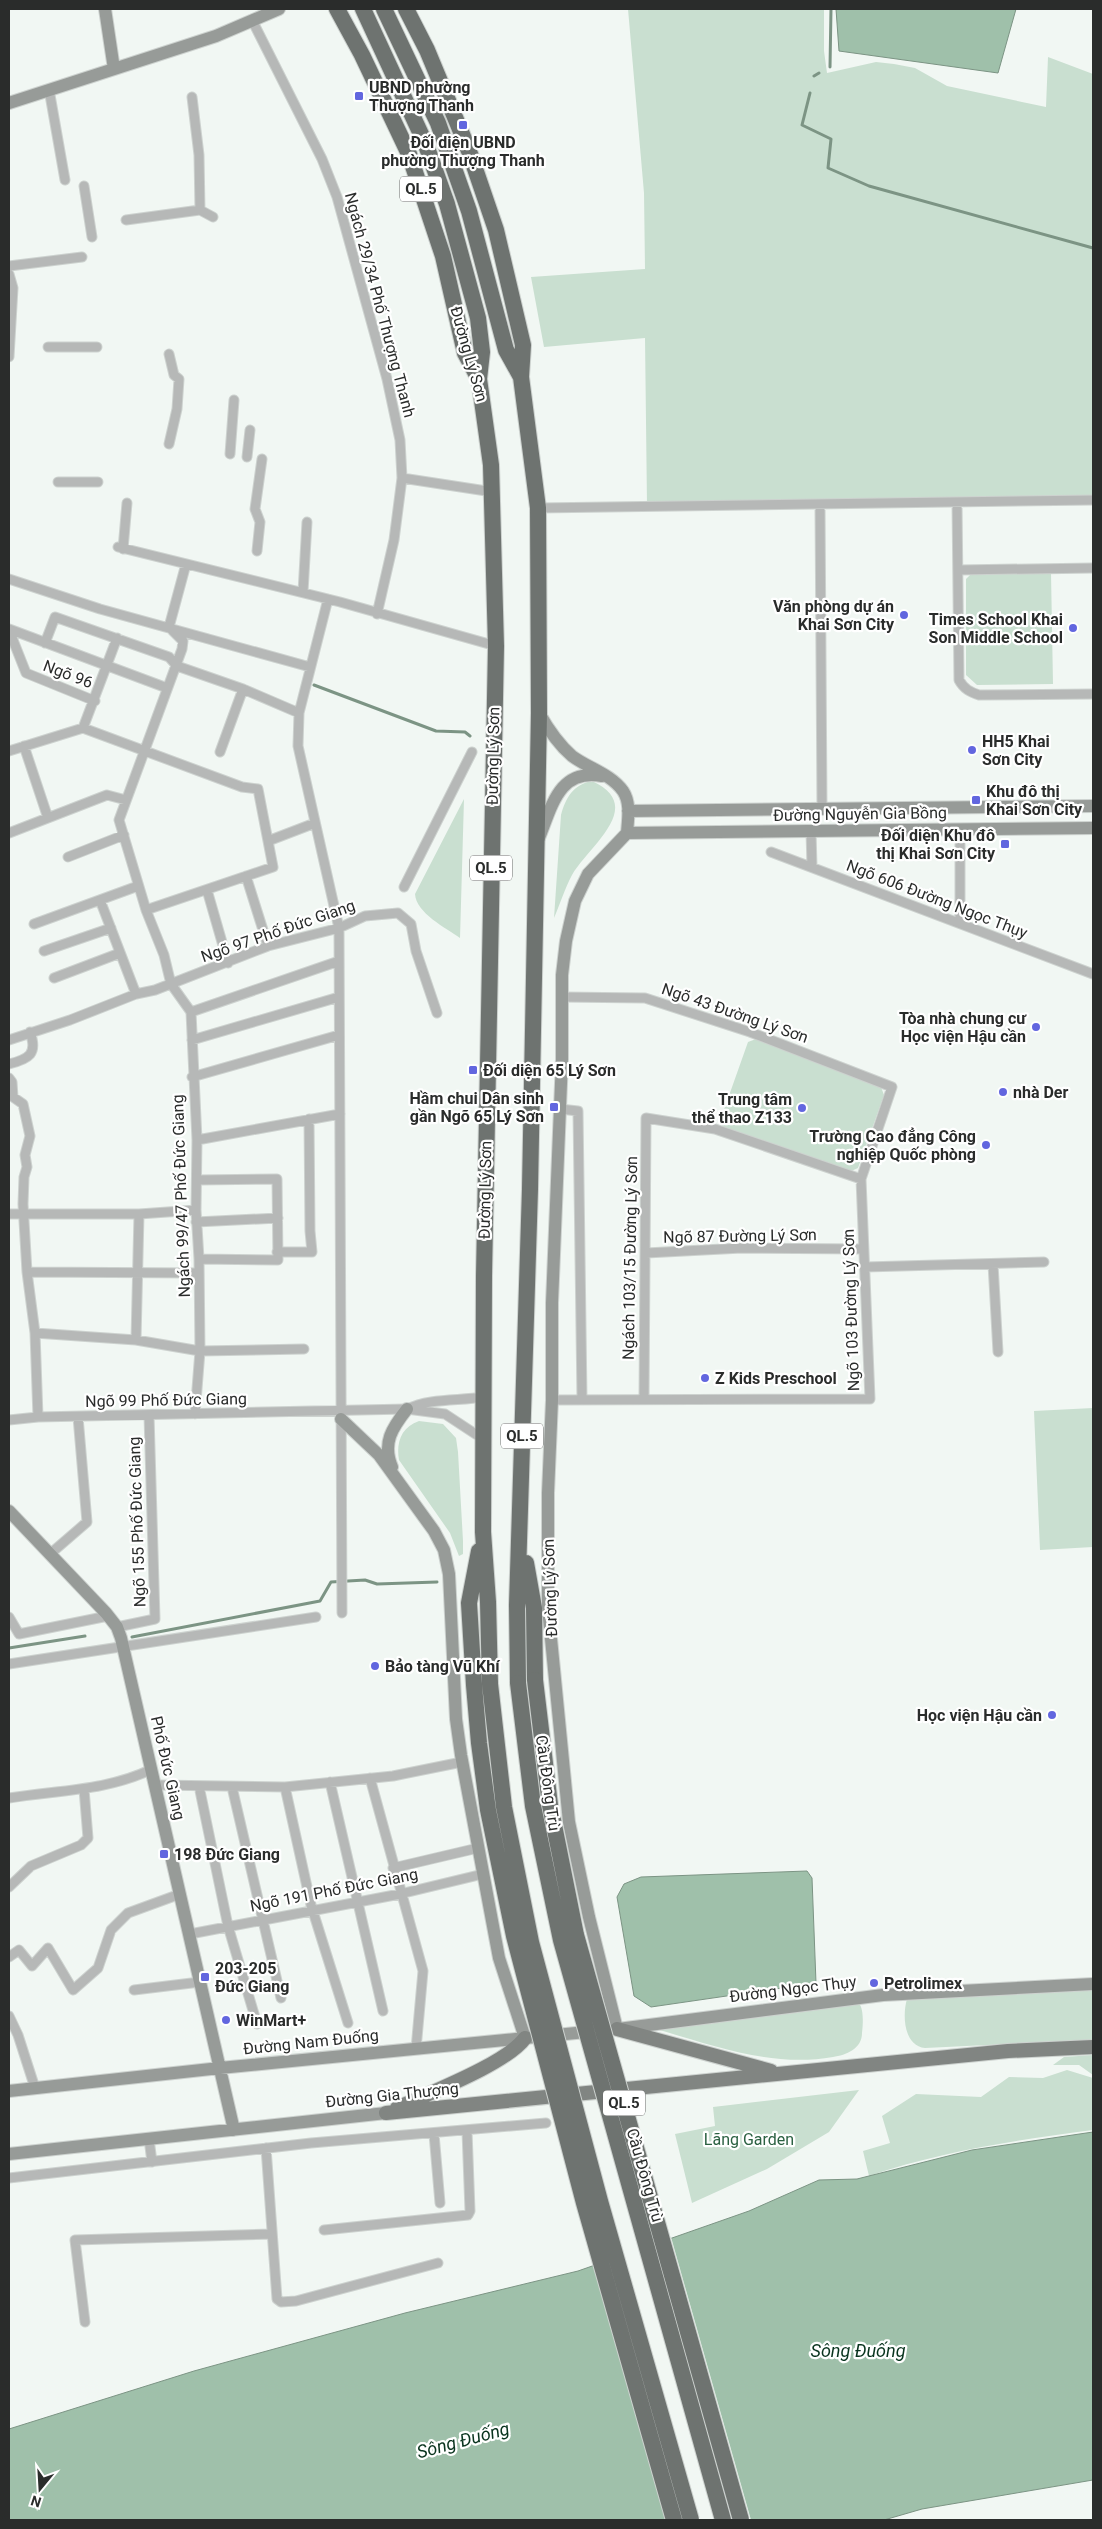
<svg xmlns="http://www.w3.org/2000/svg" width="1102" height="2529" font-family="Roboto,sans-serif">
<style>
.green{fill:#c9dfd0}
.water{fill:#9fc0aa;stroke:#7c9484}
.pier{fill:#f1f7f3}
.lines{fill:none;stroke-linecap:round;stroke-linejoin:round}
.stream{stroke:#7c9484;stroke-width:3}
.street-casing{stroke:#cdd2cf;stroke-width:11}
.secondary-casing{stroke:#cdd2cf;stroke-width:14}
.primary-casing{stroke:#cdd2cf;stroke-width:16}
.highway-casing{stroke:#cdd2cf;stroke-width:18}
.street{stroke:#b6b8b7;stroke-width:9}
.secondary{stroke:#979b98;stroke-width:12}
.primary{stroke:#818582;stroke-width:14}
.highway{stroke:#6e7370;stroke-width:16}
.highway-bridge-casing{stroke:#cdd2cf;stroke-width:18;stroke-linecap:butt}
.highway-bridge{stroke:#6e7370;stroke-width:16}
.poi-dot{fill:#6266df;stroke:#fff;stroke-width:2}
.labels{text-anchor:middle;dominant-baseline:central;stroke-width:4.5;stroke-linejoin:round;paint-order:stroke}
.shield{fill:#fff;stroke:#6a6b6b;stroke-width:1}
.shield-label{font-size:15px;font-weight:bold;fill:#2a2c2b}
.poi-label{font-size:16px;font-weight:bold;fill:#2a2c2b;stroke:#fff;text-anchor:start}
.street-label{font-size:16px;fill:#2a2c2b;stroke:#fff}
.park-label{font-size:16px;fill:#2b6142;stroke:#fff}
.water-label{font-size:18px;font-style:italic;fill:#09341e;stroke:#fff}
</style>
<rect width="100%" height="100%" fill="#f1f7f3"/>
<path class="green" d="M628 9H824V51L827 73 876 62 894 64 915 68 947 86 1046 107 1048 57 1093 74V498L647 505 645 338 544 347 531 277 645 269 644 193Z
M1051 573 1053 684 977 685 966 675V579L971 574Z
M592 781C647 806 589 846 572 875 565 888 560 904 554 918L561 815C566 797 573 785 592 781Z
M464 799 460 938C446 928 416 913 415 894Z
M756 1039 879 1082 884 1095 858 1168 849 1172 724 1130 720 1121 748 1042Z
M1093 1408V1547L1040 1550 1034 1411Z
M419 1421 443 1424 456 1438 458 1452 463 1541V1554L459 1556 450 1533 399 1460C396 1443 401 1427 419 1421Z
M1093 1990V2040L925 2048C904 2046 902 2016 907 1999Z
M859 2003C864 2010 863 2024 862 2033 862 2049 846 2055 833 2057 771 2068 712 2045 653 2028Z
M1093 2055V2075L1079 2065H1053L1064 2057Z
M1067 2070 1093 2078V2130C1017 2140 942 2151 869 2176L863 2151 890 2143 882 2116 916 2094 981 2097 1009 2077 1043 2078Z
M859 2090 829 2132 767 2169 692 2203 675 2134 715 2126 713 2107Z"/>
<path class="water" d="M836 9H1016L998 73 839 51Z
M807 1871 812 1878 816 1983 651 2007 634 1996 617 1897 624 1884 641 1877Z
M1093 2132V2480L922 2509 884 2520H9V2429L194 2371 405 2313 578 2271 749 2211 819 2180 857 2179 972 2150Z"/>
<path class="pier" d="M671 2237 751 2520H668L594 2263Z"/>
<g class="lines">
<path class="stream" d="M830 67 831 9
M814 76 819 73
M810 93 802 125 831 139 828 168 869 186 1093 248
M314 685 436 731 465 732 470 736
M132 1637 320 1601 331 1582 365 1580 377 1584 437 1582
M9 1648 85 1636"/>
<defs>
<path id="street" d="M252 20 322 159 337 197 387 379 400 440 402 478 394 540 377 614
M51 90 50 95 65 180
M84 186 92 237
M200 210 213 217
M126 220 200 210 199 155 192 97
M9 266 82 257
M9 274 13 288 9 357
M48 347H97
M169 444 177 409 179 379 174 375 169 354
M230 454 234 400
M247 457 250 430
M402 478 493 492
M58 482H98
M957 502 959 680C964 689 970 692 979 695L1093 694
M820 504 822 809
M538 508 1093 500
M118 547 340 602 496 646
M123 549 127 503
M257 551 260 522 255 509 262 459
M186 564 169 627 183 641 182 649 119 820 146 910 164 955 171 984 191 1012 197 1140 196 1210 199 1259 200 1351 195 1414
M958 570 1093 568
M9 579 100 609 310 667
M303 592 307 522
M328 599 299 713 298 746 339 928 342 1613
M9 629 167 688
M9 630 26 673 95 701
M117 638 83 728 242 787 258 789 273 867 146 910
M45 643 55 617 169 657 177 666 243 689 299 713
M24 746 48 818
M9 751 83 728
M220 752 243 689
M960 829V923
M811 831 812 867
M9 833 107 795 126 800
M268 841 315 823
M771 852 1093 974
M68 857 124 835
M246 876 268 946
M404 887 472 752
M207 890 228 963
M100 900 136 994
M34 924 138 886
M44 951 111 928
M54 978 120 953
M191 1012 339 961
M9 1040 70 1020 136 994 155 990 268 946 339 928 365 916 398 913 411 924 416 951 437 1013
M192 1040 339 997
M9 1064C29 1059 38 1054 30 1032
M192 1077 339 1035
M9 1078 12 1082 13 1097 23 1104 30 1136 25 1155 27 1167 24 1177 23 1204 27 1272 35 1333 38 1417
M560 1109 578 1111 582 1399
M197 1140 340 1114
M197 1180 277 1179 278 1260 199 1259
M9 1214H139L196 1210
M196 1222 278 1218
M277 1252H312L310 1231 309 1119
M646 1253 742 1248 864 1249
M993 1264 998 1352
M865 1267 1044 1262
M27 1272 198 1273
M35 1333 136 1340 200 1351 304 1349
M136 1340 139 1214
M644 1399 646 1118 715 1129 861 1179
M552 1400 870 1399 861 1179 892 1087 750 1032 645 998 562 997
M408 1409C429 1398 460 1401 483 1397
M9 1420 38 1417 407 1409 445 1414 483 1439
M50 1554 87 1522 78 1417
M9 1617 19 1634 108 1616
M117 1627 155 1619 149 1415
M9 1664 316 1617
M370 1778 423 1971 416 2049
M330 1782 383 2011
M156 1785 285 1787 393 1776 462 1762
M199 1786 228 1926 257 2024
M232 1787 281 1998
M285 1787 311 1905 348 2023
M9 1798C57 1790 107 1791 152 1769
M393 1868 478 1848
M9 1887 31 1866 81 1845 88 1838 84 1789
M190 1934 400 1894 483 1874
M9 1957 19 1950 32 1966 48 1948 73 1990 98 1968 111 1930 128 1913 180 1894
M134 1990 200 1982
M9 2016 18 2035 35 2088
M434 2134 440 2203
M149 2139 152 2162
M266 2148 277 2299 281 2302 296 2301 438 2263
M9 2178 311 2143 546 2123
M324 2230 468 2215 470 2211 467 2131
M85 2322 75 2240 272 2234"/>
<path id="secondary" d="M105 9 114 69
M9 103 216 36 279 9
M539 713C548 729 558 744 572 756 588 768 611 774 623 791 631 803 628 819 627 833L588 874 575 901 566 941 562 975V1059L552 1303V1400L548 1493V1608L569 1822 589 1917 617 2029
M628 811 1093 806
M627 833 1093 828
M539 838C552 806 559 768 602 776
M341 1419 379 1455 434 1531 444 1550 449 1574 456 1719 461 1755 499 1958 525 2038
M392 1467C382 1443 392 1428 407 1409
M9 1511 106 1613 117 1627 121 1638 234 2130
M618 2029 883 1995 1093 1984
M9 2091 220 2068 596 2031
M9 2154 386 2113"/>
<path id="primary" d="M617 2029 771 2071
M397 2108C429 2093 506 2064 525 2038
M386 2113 1008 2051 1093 2047"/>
<path id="highway" d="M337 9 362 55 409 154 443 256 465 353 479 379 491 465 496 646 484 1276 483 1532 488 1602 490 1684
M363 9 426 145 447 204 478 318 482 352 479 379
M384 9 438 123 469 211 506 350 521 377
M406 9 427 50 469 151 496 230 523 345 521 377 538 508 539 713 530 1189 517 1605 518 1683
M526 1563 534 1608 535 1680
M474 1685 469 1603 479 1551"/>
</defs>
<use href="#street" class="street-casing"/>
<use href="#secondary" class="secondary-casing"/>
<use href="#primary" class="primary-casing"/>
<use href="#highway" class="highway-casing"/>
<use href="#street" class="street"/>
<use href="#secondary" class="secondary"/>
<use href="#primary" class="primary"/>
<use href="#highway" class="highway"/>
<defs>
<path id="highway-bridge" d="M535 1680 550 1805 576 1935 741 2520
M518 1683 533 1806 561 1940 723 2520
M490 1684 504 1807 531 1942 600 2201 691 2520
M474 1685 479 1743 488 1810 514 1936 584 2203 674 2520"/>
</defs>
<use href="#highway-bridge" class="highway-bridge-casing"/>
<use href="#highway-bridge" class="highway-bridge"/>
</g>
<g class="poi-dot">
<rect x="354" y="91" width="10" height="10" rx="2.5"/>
<rect x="458" y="120" width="10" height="10" rx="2.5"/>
<circle cx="904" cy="615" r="5"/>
<circle cx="1073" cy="628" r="5"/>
<circle cx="972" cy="750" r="5"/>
<rect x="971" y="795" width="10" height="10" rx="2.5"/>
<rect x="1000" y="839" width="10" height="10" rx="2.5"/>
<circle cx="1036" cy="1027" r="5"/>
<rect x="468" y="1065" width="10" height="10" rx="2.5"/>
<circle cx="1003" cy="1092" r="5"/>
<rect x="549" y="1102" width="10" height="10" rx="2.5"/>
<circle cx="802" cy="1108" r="5"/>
<circle cx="986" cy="1145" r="5"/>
<circle cx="705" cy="1378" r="5"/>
<circle cx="375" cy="1666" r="5"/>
<circle cx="1052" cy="1715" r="5"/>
<rect x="159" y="1849" width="10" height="10" rx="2.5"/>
<rect x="200" y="1972" width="10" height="10" rx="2.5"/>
<circle cx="874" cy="1983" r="5"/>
<circle cx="226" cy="2020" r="5"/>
</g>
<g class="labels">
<g class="shield">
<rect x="400" y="176.5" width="42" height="25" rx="4"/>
<rect x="470" y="855.5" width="42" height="25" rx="4"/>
<rect x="501" y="1423.5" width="42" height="25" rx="4"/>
<rect x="603" y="2090.5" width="42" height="25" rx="4"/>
</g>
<g class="shield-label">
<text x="421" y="189">QL.5</text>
<text x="491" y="868">QL.5</text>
<text x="522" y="1436">QL.5</text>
<text x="624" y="2103">QL.5</text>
</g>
<g class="poi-label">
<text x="369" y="87">UBND phường<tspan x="369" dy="18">Thượng Thanh</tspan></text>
<text x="463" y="142" text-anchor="middle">Đối diện UBND<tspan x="463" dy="18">phường Thượng Thanh</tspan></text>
<text x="894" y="606" text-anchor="end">Văn phòng dự án<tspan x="894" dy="18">Khai Sơn City</tspan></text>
<text x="1063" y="619" text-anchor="end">Times School Khai<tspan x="1063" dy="18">Son Middle School</tspan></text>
<text x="982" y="741">HH5 Khai<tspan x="982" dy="18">Sơn City</tspan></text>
<text x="986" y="791">Khu đô thị<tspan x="986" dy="18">Khai Sơn City</tspan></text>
<text x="995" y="835" text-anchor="end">Đối diện Khu đô<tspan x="995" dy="18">thị Khai Sơn City</tspan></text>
<text x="1026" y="1018" text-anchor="end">Tòa nhà chung cư<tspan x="1026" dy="18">Học viện Hậu cần</tspan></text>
<text x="483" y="1070">Đối diện 65 Lý Sơn</text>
<text x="1013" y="1092">nhà Der</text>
<text x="544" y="1098" text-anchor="end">Hầm chui Dân sinh<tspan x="544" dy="18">gần Ngõ 65 Lý Sơn</tspan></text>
<text x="792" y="1099" text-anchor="end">Trung tâm<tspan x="792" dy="18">thể thao Z133</tspan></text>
<text x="976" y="1136" text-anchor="end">Trường Cao đẳng Công<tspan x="976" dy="18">nghiệp Quốc phòng</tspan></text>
<text x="715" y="1378">Z Kids Preschool</text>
<text x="385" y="1666">Bảo tàng Vũ Khí</text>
<text x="1042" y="1715" text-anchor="end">Học viện Hậu cần</text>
<text x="174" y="1854">198 Đức Giang</text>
<text x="215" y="1968">203-205<tspan x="215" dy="18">Đức Giang</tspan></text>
<text x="884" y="1983">Petrolimex</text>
<text x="236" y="2020">WinMart+</text>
</g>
<g class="street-label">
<text transform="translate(380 305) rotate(75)">Ngách 29/34 Phố Thượng Thanh</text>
<text transform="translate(469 354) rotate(74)">Đường Lý Sơn</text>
<text transform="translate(68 674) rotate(21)">Ngõ 96</text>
<text transform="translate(493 756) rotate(-89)">Đường Lý Sơn</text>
<text transform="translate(860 814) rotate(-1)">Đường Nguyễn Gia Bồng</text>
<text transform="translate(937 899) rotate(21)">Ngõ 606 Đường Ngọc Thụy</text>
<text transform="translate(278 931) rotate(-19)">Ngõ 97 Phố Đức Giang</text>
<text transform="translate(735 1013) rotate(19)">Ngõ 43 Đường Lý Sơn</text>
<text transform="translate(485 1190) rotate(-89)">Đường Lý Sơn</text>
<text transform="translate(181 1196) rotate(-92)">Ngách 99/47 Phố Đức Giang</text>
<text transform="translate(740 1236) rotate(-1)">Ngõ 87 Đường Lý Sơn</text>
<text transform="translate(630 1258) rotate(-89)">Ngách 103/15 Đường Lý Sơn</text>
<text transform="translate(851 1310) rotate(-92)">Ngõ 103 Đường Lý Sơn</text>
<text transform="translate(166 1400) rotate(-1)">Ngõ 99 Phố Đức Giang</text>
<text transform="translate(137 1522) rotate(-92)">Ngõ 155 Phố Đức Giang</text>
<text transform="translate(550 1588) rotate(-92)">Đường Lý Sơn</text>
<text transform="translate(168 1768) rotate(77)">Phố Đức Giang</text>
<text transform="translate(548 1783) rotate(82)">Cầu Đông Trù</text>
<text transform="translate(334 1890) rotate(-11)">Ngõ 191 Phố Đức Giang</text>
<text transform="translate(793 1989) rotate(-7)">Đường Ngọc Thụy</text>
<text transform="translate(311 2042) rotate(-6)">Đường Nam Đuống</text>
<text transform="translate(392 2095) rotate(-6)">Đường Gia Thượng</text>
<text transform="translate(645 2175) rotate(74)">Cầu Đông Trù</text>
</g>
<g class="park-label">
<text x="749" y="2139">Lãng Garden</text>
</g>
<g class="water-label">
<text x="858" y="2350">Sông Đuống</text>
<text transform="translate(463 2440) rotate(-15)">Sông Đuống</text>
</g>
</g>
<rect width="1102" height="2529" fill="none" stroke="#2a2c2b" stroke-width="20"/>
<g transform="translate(40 2489) rotate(198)" stroke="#ffffff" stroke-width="4" paint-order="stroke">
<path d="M0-4L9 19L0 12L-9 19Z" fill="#2a2c2b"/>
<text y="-8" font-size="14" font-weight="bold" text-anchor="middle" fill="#2a2c2b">N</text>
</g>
</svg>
